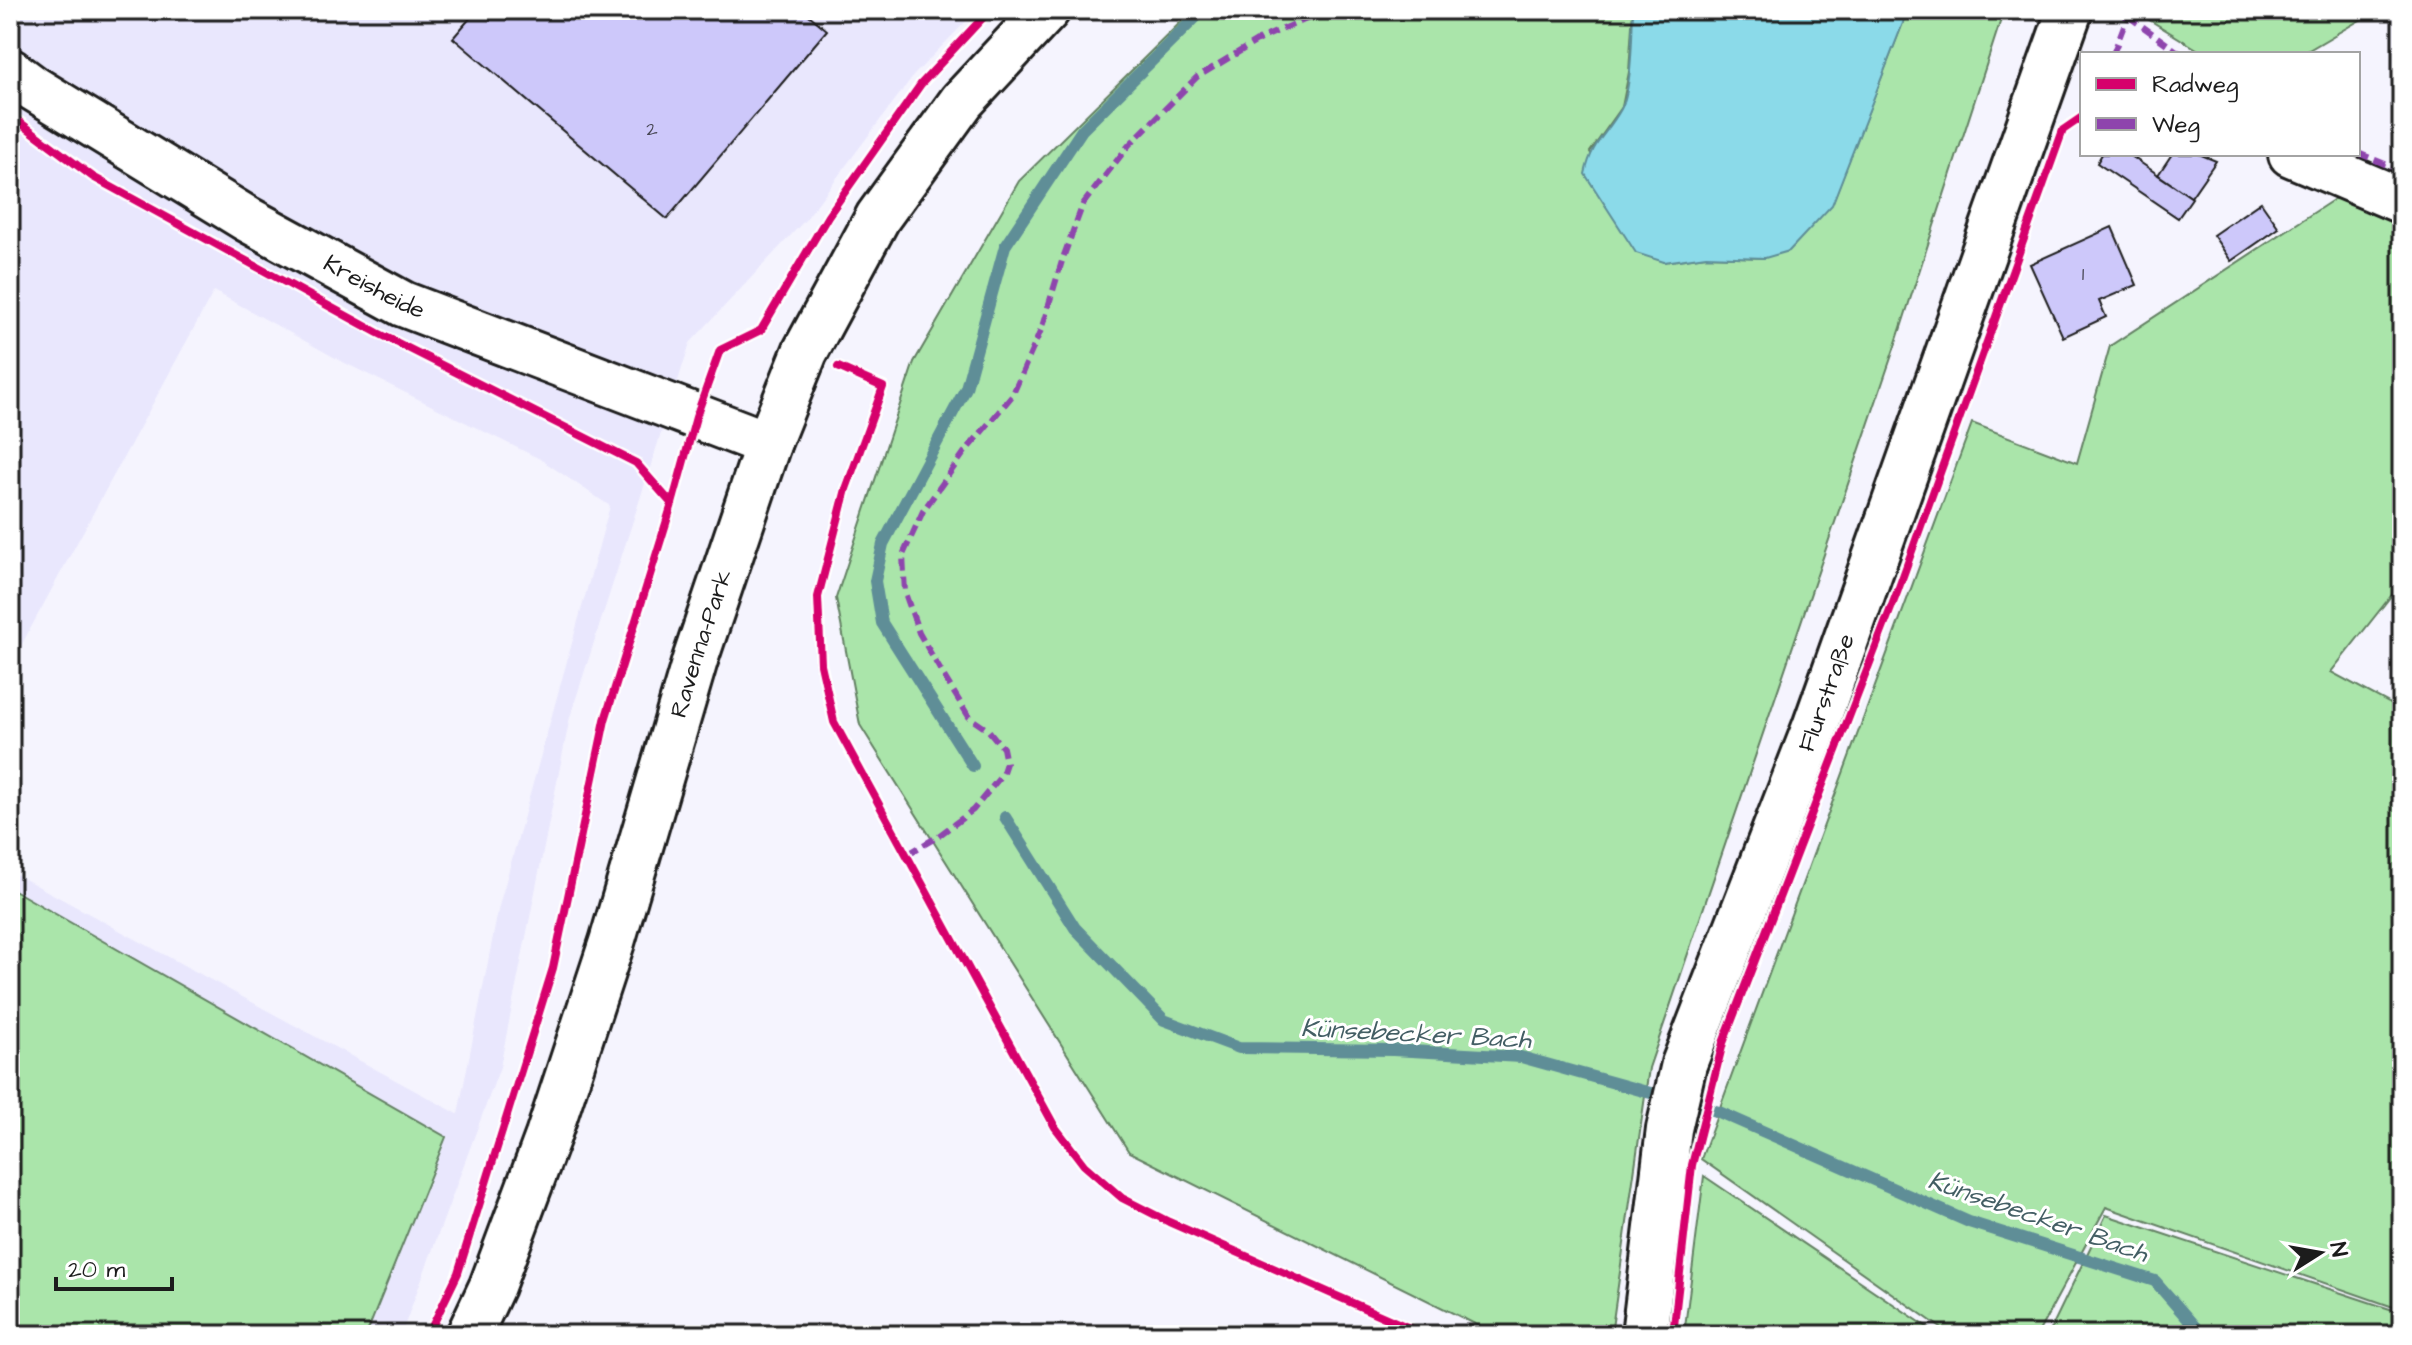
<svg xmlns="http://www.w3.org/2000/svg" width="2412" height="1345" font-family="'Architects Daughter',sans-serif">
<style>
.built{fill:#e9e7fd}
.green{fill:#aae5aa;stroke:#638063;stroke-width:2}
.water{fill:#8bdae9;stroke:#5f8e97;stroke-width:2}
.lines{fill:none;stroke-linecap:round;stroke-linejoin:round}
.stream{stroke:#5f8e97;stroke-width:12}
.building{fill:#cdc8fa;stroke:#1c1c1c;stroke-width:2}
.minor-casing{stroke:#1c1c1c;stroke-width:50}
.tertiary-casing{stroke:#1c1c1c;stroke-width:50}
.minor{stroke:#fff;stroke-width:44}
.tertiary{stroke:#fff;stroke-width:44}
.quiet{stroke:#8e44ad;stroke-width:6;stroke-dasharray:12 6;stroke-linecap:butt}
.cycleway-casing{stroke:#fff;stroke-width:13}
.cycleway{stroke:#d6006c;stroke-width:8}
.labels{text-anchor:middle;dominant-baseline:central;stroke-width:6;stroke-linejoin:round;paint-order:stroke}
.number-label{font-size:20px;fill:#484754}
.street-label{font-size:24px;fill:#1c1c1c;stroke:#fff}
.water-label{font-size:26px;font-style:italic;fill:#435e64;stroke:#fff}
</style>
<rect width="100%" height="100%" fill="#f5f4fe"/>
<filter id="ink" filterUnits="userSpaceOnUse"><feTurbulence type="fractalNoise" baseFrequency=".0125" numOctaves="2"/><feDisplacementMap in="SourceGraphic" scale="16" xChannelSelector="R" yChannelSelector="G"/><feConvolveMatrix kernelMatrix="1 2 1 2 8 2 1 2 1" color-interpolation-filters="sRGB"/></filter>
<g filter="url(#ink)">
<path class="built" d="M10 10H977L913 76 806 219 690 343 570 717 500 1067 401 1335H10V871L458 1114 499 906 610 506 540 459 341 361 214 291 10 666Z"/>
<path class="green" d="M1193 10H1633L1629 72 1622 107 1590 152 1664 262 1706 256 1765 258 1832 204 1908 10H2004L1895 346 1649 1068 1611 1335H1497L1129 1152 860 725 836 598 914 362 1019 181Z
M2151 10H2377L2302 54H2205L2148 19Z
M2336 198 2402 225V582L2331 672 2402 710V1310L2106 1207 2037 1335H1951L1701 1159 1972 423 2077 463 2110 346Z
M10 888 446 1137 366 1335H10Z
M1704 1176 1939 1335H1684Z
M2106 1215 2402 1313V1335H2048Z"/>
<path class="water" d="M1633 10H1908L1832 205 1789 251 1765 258 1706 256 1664 262 1636 253 1585 174C1592 141 1606 136 1621 109 1632 88 1632 35 1633 10Z"/>
<g class="lines">
<path class="stream" d="M973 766 882 623 875 581 883 544 966 388 1005 246 1082 130 1203 10
M1005 817 1075 928 1164 1020 1239 1048 1393 1050 1521 1057 1719 1112 1969 1222 2155 1281 2202 1335"/>
</g>
<path class="building" d="M477 10H803L827 30 667 219 453 38Z
M2102 154H2128L2192 198 2178 218 2097 163Z
M2172 154H2199L2216 161 2191 197 2158 175Z
M2261 202 2279 228 2231 261 2213 235Z
M2112 227 2137 285 2099 301 2106 317 2063 337 2030 264Z"/>
<g class="lines">
<defs>
<g id="minor">
<path d="M2291 154 2402 201"/>
<path id="s1" d="M1644 1335 1669 1129 1684 1064 1815 727 2070 10"/>
</g>
<g id="tertiary">
<path id="s2" d="M10 71 33 88 247 219 403 304 768 444"/>
<path id="s3" d="M469 1335 492 1286 548 1136 612 942 695 660 768 444 805 352 878 217 962 101 1047 10"/>
</g>
</defs>
<use href="#minor" class="minor-casing"/>
<use href="#tertiary" class="tertiary-casing"/>
<use href="#minor" class="minor"/>
<use href="#tertiary" class="tertiary"/>
<path class="quiet" d="M2128 16 2181 54
M2113 54 2130 10
M2358 153 2402 171
M908 854 937 837 973 810 1002 775 1006 763 1003 748 989 731 969 717 942 673 919 633 905 593 903 555 923 511 964 453 1012 396 1041 330 1063 258 1083 204 1129 145 1197 77 1262 38 1328 10"/>
<defs>
<path id="cycleway" d="M10 115 93 177 378 333 636 463 672 504
M838 367 883 387 846 489 818 597 821 664 834 722 1055 1127 1084 1165 1122 1198 1169 1222 1425 1335
M428 1335 458 1273 553 968 605 720 672 504 696 417 720 350 761 330 828 216 921 84 990 10
M1673 1335 1692 1165 1723 1043 1898 590 2063 130 2082 117"/>
</defs>
<use href="#cycleway" class="cycleway-casing"/>
<use href="#cycleway" class="cycleway"/>
</g>
</g>
<g class="labels">
<g class="number-label">
<text x="652" y="129">2</text>
<text x="2083" y="274">1</text>
</g>
<g class="street-label">
<text stroke="none"><textPath href="#s2" startOffset="424">Kreisheide</textPath></text>
<text stroke="none"><textPath href="#s3" startOffset="730">Ravenna-Park</textPath></text>
<text stroke="none"><textPath href="#s1" startOffset="672">Flurstraße</textPath></text>
</g>
<g class="water-label">
<text transform="translate(1416 1034) rotate(3)">Künsebecker Bach</text>
<text transform="translate(2038 1217) rotate(19)">Künsebecker Bach</text>
</g>
</g>
<rect width="2412" height="1345" fill="none" stroke="#fff" stroke-width="40"/>
<rect x="20" y="20" width="2372" height="1305" fill="none" stroke="#1c1c1c" stroke-width="3" filter="url(#ink)"/>
<rect x="2080" y="52" width="280" height="104" fill="#ffffff" stroke="#a4a4a4" stroke-width="2"/>
<rect x="2096" y="78" width="40" height="12" fill="#d6006c" stroke="#a4a4a4" stroke-width="2"/>
<text x="2152" y="92" font-size="24" fill="#1c1c1c">Radweg</text>
<rect x="2096" y="118" width="40" height="12" fill="#8e44ad" stroke="#a4a4a4" stroke-width="2"/>
<text x="2152" y="132" font-size="24" fill="#1c1c1c">Weg</text>
<g transform="translate(2320 1253) rotate(79)" stroke="#ffffff" stroke-width="6" paint-order="stroke">
<path d="M0-6L14 30L0 20L-14 30Z" fill="#1c1c1c"/>
<text y="-12" font-size="22" font-weight="bold" text-anchor="middle" fill="#1c1c1c">N</text>
</g>
<path d="M56 1277v12h116v-12" fill="none" stroke="#1c1c1c" stroke-width="4"/>
<text x="68" y="1277" font-size="24" fill="#1c1c1c" stroke="#ffffff" stroke-width="6" paint-order="stroke">20 m</text>
</svg>
